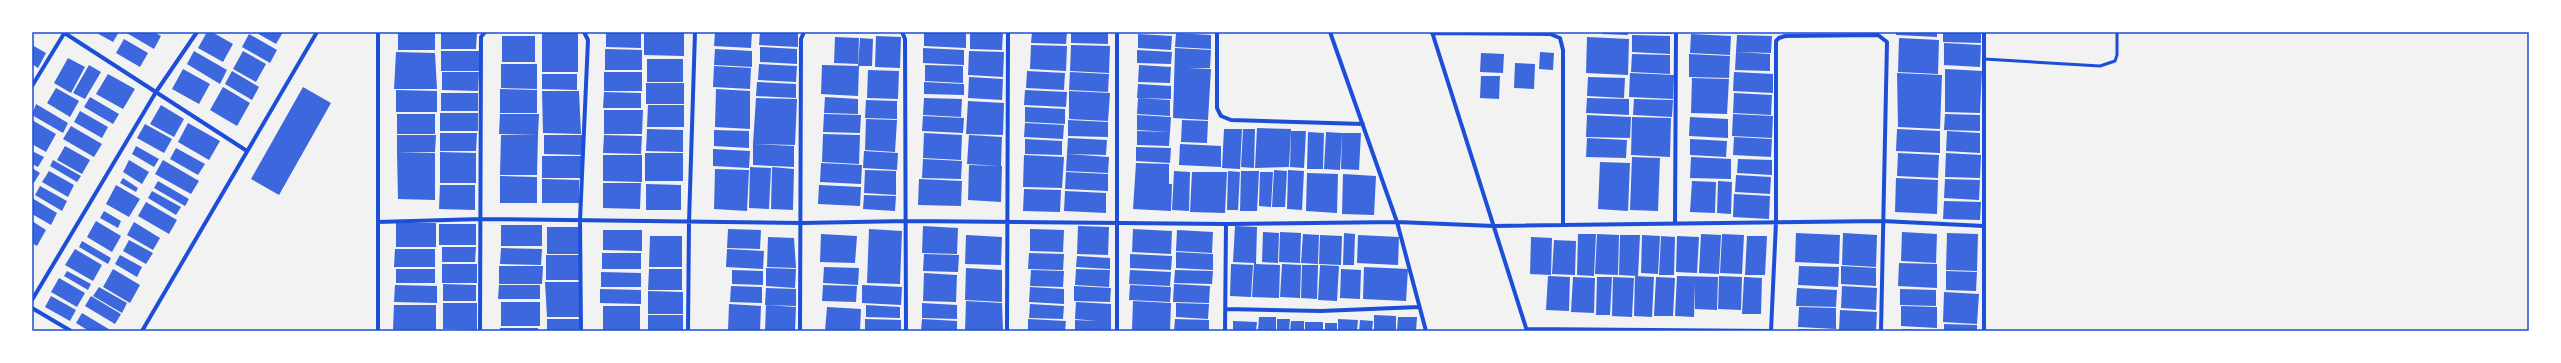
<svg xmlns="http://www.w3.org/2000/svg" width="2561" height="363" font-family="Manrope,sans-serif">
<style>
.building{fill:#3d67dc}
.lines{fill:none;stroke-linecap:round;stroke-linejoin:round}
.service{stroke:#1d4ed8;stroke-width:3}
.minor{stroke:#1d4ed8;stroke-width:4}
.neatline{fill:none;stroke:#1d4ed8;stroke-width:1.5}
</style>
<rect width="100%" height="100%" fill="#f2f2f2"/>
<path class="building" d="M95 32H119L113 42Z
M125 32H154L161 36 154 49Z
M207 32H212L233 44 223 62 198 48Z
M255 32H283L276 44Z
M398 32H435V50H398Z
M441 32H477L476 49H441Z
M606 32H641V48L606 47Z
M644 32 684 33V56L644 55Z
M715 32H752L751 48 714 46Z
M760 32H798V47L759 45Z
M924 32H966V48L924 46Z
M970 32H1003L1002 50 970 49Z
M1032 32H1067L1066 44 1031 43Z
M1071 32H1108V44L1071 43Z
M1602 32H1628V35L1602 34Z
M1642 32H1672V34L1642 33Z
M1896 32H1937V37L1896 35Z
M1943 32H1981V43L1943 42Z
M542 33H578V72H542Z
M1176 33 1211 35V49L1175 47Z
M249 34 277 50 270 63 242 47Z
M1138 34 1172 36 1171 50 1138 48Z
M1691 34 1731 36 1730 55 1690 53Z
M1632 35 1670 36V54L1632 52Z
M1737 35 1772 36 1771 53 1736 52Z
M502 36H535V62H502Z
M876 36 901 37 900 68 875 67Z
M835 37 859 38 858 64 834 63Z
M1587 37 1629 39 1628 75 1586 73Z
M860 38 873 39 872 66H858Z
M1899 38 1939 40 1938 74 1898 72Z
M124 39 148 53 140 67 116 53Z
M1944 43 1981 45 1980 67 1944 65Z
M32 45 46 53 38 68 32 64Z
M1031 45 1067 46 1066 71 1030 69Z
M1071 45 1110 46 1109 73 1070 71Z
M760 47 797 49V64L760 62Z
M923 48 964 50V65L923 63Z
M1175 48 1211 50 1210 68H1188L1211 69 1208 120 1173 118Z
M605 49 642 50V70H605Z
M715 49 752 51V67L714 65Z
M1137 50 1172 52 1171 64 1137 63Z
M194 51 227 70 220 84 187 64Z
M243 51 266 64 256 82 233 69Z
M441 51H479V71H441Z
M969 51 1004 52 1003 77 968 75Z
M396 52 435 53 437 89H394Z
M1540 52 1554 53 1553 70 1539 69Z
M1736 52 1770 54V71L1735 70Z
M1481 53 1504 54 1503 73 1480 72Z
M1632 54 1670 55V74L1631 72Z
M1689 54 1730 56 1729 78 1689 77Z
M68 58 85 67 71 93 54 83Z
M647 59H683V82H647Z
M1515 63 1535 64 1534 89 1514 88Z
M501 64H537V89L501 88Z
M759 64 797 66 796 82 758 80Z
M89 65 101 72 85 99 73 93Z
M822 65 859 66 858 96 821 94Z
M925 65 963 66V83L925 81Z
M1139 65 1171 67 1170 83 1138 82Z
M714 66 751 68 750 89 713 87Z
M183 69 210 84 199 104 172 89Z
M1945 69 1982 71 1981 90 1969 89 1981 90 1980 113 1945 112Z
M868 70 899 71 898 99 867 98Z
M232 71 259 87 252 100 225 84Z
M1027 71 1065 73 1064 90 1026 88Z
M442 72H479L478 91 442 90Z
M604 72H642V91H604Z
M1070 72 1109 74 1108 92 1069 90Z
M1734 72 1773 74V93L1733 91Z
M1630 73 1674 75 1673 99 1629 97Z
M1897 73 1942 75 1940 129 1898 127Z
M108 74 135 89 123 109 96 94Z
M542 74H577V90L542 89Z
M1481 76H1500L1499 99 1480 98Z
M969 77 1003 79 1002 100 968 98Z
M1588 77 1625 78 1624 98 1587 96Z
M1692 78 1729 79 1727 114 1691 113Z
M757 82 796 84V98L756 96Z
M924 82 964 84V95L924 94Z
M646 83H684V104H646Z
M1138 84 1171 86V99L1137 98Z
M223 87 250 103 237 126 210 110Z
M303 87 331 103 279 195 251 179Z
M56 88 79 101 70 117 47 103Z
M500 89 537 90V113H500Z
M716 89 750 91V129L715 127Z
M396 90 437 91V112H396Z
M1025 90 1067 92 1066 107 1024 105Z
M542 91H579L581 134 543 133Z
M1069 91 1110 93 1108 121 1069 119Z
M604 92 641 93V108H603Z
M441 93H478V111H441Z
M1734 93 1772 95 1771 115 1733 113Z
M90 97 119 114 113 124 84 107Z
M825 97 858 99V114L824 113Z
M756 98 797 99 795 145 753 144Z
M924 98 962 99 961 117 923 115Z
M1138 98 1170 100V116L1137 114Z
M1587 98 1629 99V115L1586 113Z
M1634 99 1673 100 1672 117 1633 115Z
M866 100 897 101V119L865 118Z
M968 101 1004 103 1003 135 966 134Z
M36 104 68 123 63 133 32 115Z
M161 105 184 119 174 137 150 124Z
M648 105H684V127H647Z
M1025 107 1065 109V124L1025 122Z
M604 110H643L642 134H604Z
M80 111 108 127 102 138 74 122Z
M440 113H478V131H440Z
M397 114H435V134H397Z
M500 114H539L538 135 499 134Z
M824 114 861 115 860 133 823 132Z
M1733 114 1773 116 1772 138 1732 136Z
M1945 114 1980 115V131L1944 130Z
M1137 115 1171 117 1170 132 1137 130Z
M1587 115 1631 117 1630 138 1586 137Z
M923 116 964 118 963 133 922 131Z
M1632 117 1671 118 1670 157 1631 155Z
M1690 117 1728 119V138L1689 136Z
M866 119 897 120 895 152 865 150Z
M32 120 56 134 46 152 32 144Z
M1068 120 1108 122V137L1068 136Z
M1182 120 1208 121 1207 143 1181 142Z
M188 123 220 141 209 160 178 142Z
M1025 123 1064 125 1063 139 1024 137Z
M145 124 172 139 164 153 137 138Z
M71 126 102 144 94 157 63 139Z
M1257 128 1291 129 1289 167 1255 168Z
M647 129 683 130V152L646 151Z
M1224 129H1242L1240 169 1222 168Z
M1243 129H1255L1254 168 1241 167Z
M1897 129 1940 131V153L1896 151Z
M714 130 749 131V148L714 146Z
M1137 131 1170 132 1169 146 1137 145Z
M1291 131H1306L1304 168 1290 167Z
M1947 131 1980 133V153L1946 151Z
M1308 132 1324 133 1323 169H1307Z
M1326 132 1342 133 1340 170 1324 169Z
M440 133H477L476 151H440Z
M924 133 962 135 961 160 923 158Z
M1342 133H1361L1359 170 1341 169Z
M823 134 860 135 859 164 822 162Z
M397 135H436L435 152H397Z
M501 135H538L537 175H500Z
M544 135H583V155L544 154Z
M604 135 642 136 641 154 603 153Z
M969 135 1002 137 1001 166 967 164Z
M1734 137 1772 139 1771 157 1733 155Z
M1068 138 1107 140 1106 155 1067 154Z
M1587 138 1627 140 1626 158 1586 157Z
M1025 139 1062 141V155L1025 154Z
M1690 139 1727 141 1726 157 1690 155Z
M753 144 794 146V167L753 165Z
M1180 144 1221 146V167L1179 165Z
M65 146 90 160 82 174 57 160Z
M136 146 159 159 154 167 132 154Z
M1136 147 1171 148 1170 163 1136 161Z
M176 148 205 164 198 175 170 159Z
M713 149 750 151 749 168 713 166Z
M32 151 44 157 38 167 32 164Z
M864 151 898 153 897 170 863 168Z
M397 152 435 153V200L398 199Z
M440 152 476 153V183H440Z
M645 153H683V181H645Z
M1898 153 1939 155 1938 178 1897 176Z
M1946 153 1981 155 1980 178 1945 177Z
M1067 154 1109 157 1108 173 1066 171Z
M603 155H642V182L603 181Z
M1024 155 1064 157 1062 188 1023 187Z
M542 156H582V178H542Z
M1632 157 1660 158 1658 211 1630 210Z
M1691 157 1731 159V179L1690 178Z
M923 159 962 161 961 179 922 178Z
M1738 159 1772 160V175L1737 173Z
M53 160 81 176 77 182 50 166Z
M129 160 149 172 142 184 123 172Z
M163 160 199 181 191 194 155 174Z
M1600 162 1630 163 1628 211 1598 209Z
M821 163 862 165 861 184 820 182Z
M1136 163 1169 164V184H1172L1171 211 1133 209Z
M969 165 1002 166 1001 202 968 200Z
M750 167 771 168 769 209 749 208Z
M772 167 794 169 793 210 771 209Z
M32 168 40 173 32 186Z
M715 169 749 170 747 211 714 209Z
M865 170 896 171V195L864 193Z
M1274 170 1287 171 1285 207H1272Z
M1288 170 1304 171 1302 210 1287 209Z
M49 171 74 185 68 197 42 182Z
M1174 171 1190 172 1189 211 1172 210Z
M1228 171 1240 172 1238 210H1227Z
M1241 171H1259L1257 211H1240Z
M1066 172 1108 174V191L1065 189Z
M1192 172H1227L1225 213 1190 212Z
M1260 172H1273L1271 207 1259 206Z
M1307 173 1338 174 1337 213 1306 211Z
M1343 174 1376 176 1374 215 1342 214Z
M1736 175 1771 177 1770 194 1735 192Z
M500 176 537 177V203H500Z
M123 178 138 188 136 192 120 183Z
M1896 178 1938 180 1937 214 1895 212Z
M542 179 579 180V203H542Z
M919 179 962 181 961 206 918 205Z
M1945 179 1980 180 1979 200 1944 198Z
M158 181 189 199 185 206 154 188Z
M1692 181 1716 182 1715 213 1690 212Z
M1718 181 1732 182 1731 214 1717 213Z
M603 183H641L640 209 603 208Z
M646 184 681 185V210H646Z
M116 185 140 199 129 217 106 204Z
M440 185H475V210L439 209Z
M819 185 861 187 860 206 818 204Z
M40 186 67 201 62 211 35 195Z
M1024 189 1061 190 1060 212 1023 211Z
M152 191 181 207 176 215 148 198Z
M1065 191 1106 193V213L1064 211Z
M1734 194 1770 196 1769 219 1733 217Z
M864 195 896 196 895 211 863 209Z
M32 198 57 213 51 225 32 214Z
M1944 201 1981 202 1980 220 1943 219Z
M146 202 177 220 169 234 138 216Z
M104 211 121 221 118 228 100 218Z
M32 221 46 230 37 246 32 243Z
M96 221 121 236 112 252 87 237Z
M134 222 160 238 153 250 127 235Z
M396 223H436V247H396Z
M439 224H476V245H439Z
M501 225H542V246H501Z
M923 226 958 228 957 254 922 253Z
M1078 226 1109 227 1108 255 1077 254Z
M1235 226 1257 227 1256 264 1280 265 1279 298 1252 297 1254 263 1233 262Z
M547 227H580V254H547Z
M728 229 761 230 760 249 727 248Z
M869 229 902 231 900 284 867 283Z
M1030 229 1064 230 1063 252 1030 251Z
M1133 229 1172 231 1171 254 1132 252Z
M603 230H642V251L603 250Z
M1177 230 1213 232 1212 253 1176 251Z
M1263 232 1279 233 1278 263 1262 262Z
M1280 232 1301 233 1300 263 1279 262Z
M1902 232 1937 234 1936 263 1901 261Z
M1344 233 1355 234 1354 265H1343Z
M1796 233 1840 235 1839 264 1795 262Z
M1843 233 1877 235 1876 267 1842 265Z
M1947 233 1978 234 1977 271 1946 270Z
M821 234 857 236 855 263 820 262Z
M1303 234 1319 235 1318 264 1301 263Z
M1578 234H1596L1594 276 1577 275Z
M1597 234 1619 235 1618 275 1595 274Z
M1701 234 1721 235 1719 274 1699 273Z
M1722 234 1744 235 1742 274 1720 273Z
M966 235 1002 237 1001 265 965 264Z
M1320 235 1342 236 1341 265 1319 264Z
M1358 235 1399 237 1398 265 1357 263Z
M1620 235H1640L1638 276 1619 275Z
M1642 235 1660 236 1658 274 1641 273Z
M650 236H682V267H649Z
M1661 236 1675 237 1674 275H1659Z
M1677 236 1699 237 1697 273 1676 272Z
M1747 236H1767L1765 275H1745Z
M768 237 794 238 796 268 767 267Z
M1531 237 1552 238 1551 275 1530 274Z
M129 240 153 253 146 264 123 251Z
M1554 240 1576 241 1575 275 1552 274Z
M82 241 111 258 108 264 79 247Z
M442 247H476L475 262H442Z
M501 248 542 249 541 265 500 264Z
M75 249 102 265 93 281 65 265Z
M395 249H435V267H394Z
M727 249 764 251 763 269 726 267Z
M1176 252 1213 254V270L1176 268Z
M602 253H641V269H602Z
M1029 253 1064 254 1063 270 1028 269Z
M924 254 959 255 958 272 923 271Z
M1130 254 1172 256 1171 270 1130 268Z
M120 255 142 267 137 277 115 264Z
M546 255H580L579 280H546Z
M1077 256 1110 258V269L1076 267Z
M1899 263 1937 264V288L1898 286Z
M442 264H477V283H442Z
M1231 264 1253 265 1251 297 1230 296Z
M1282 264 1301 265 1300 298 1280 297Z
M1302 265H1318L1317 299 1301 298Z
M1320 265 1339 266 1337 301 1318 300Z
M499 266H543L542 284H499Z
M1799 266 1839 267 1838 287 1798 285Z
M1841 266 1876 268V286L1841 284Z
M824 267 859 268 858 285 823 283Z
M1364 267 1408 269 1406 301 1363 299Z
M766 268 796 269 795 288 766 286Z
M966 268 1002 270V302L965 300Z
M113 269 140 285 130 303 103 287Z
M396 269H435V283H396Z
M649 269H682V290H648Z
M1076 269 1110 270 1109 287 1075 285Z
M1341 269 1361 270 1360 299 1340 298Z
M732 270 763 271V285L732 284Z
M1031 270 1064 271 1063 287 1030 286Z
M1130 270 1171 272 1170 286 1129 284Z
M1175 270 1213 271 1212 284 1174 283Z
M67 271 91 284 88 290 64 276Z
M1946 271 1977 272 1976 291 1946 290Z
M601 272 641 273V287H601Z
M924 273 957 275 956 302 923 301Z
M1548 276 1570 277 1569 311 1546 310Z
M1635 276 1654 277 1652 317 1634 316Z
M1677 276 1718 277 1717 310 1695 309V283L1694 317 1675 316Z
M1719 276 1742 277 1741 310 1718 309Z
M1573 277 1595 278 1594 313 1571 312Z
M1597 277H1612L1610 315H1596Z
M1613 277 1634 278 1632 317 1612 316Z
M1656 277 1675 278 1673 316H1654Z
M1744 277 1762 278 1761 314H1742Z
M59 278 85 293 77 307 51 292Z
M545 282H579V317H547Z
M443 284 476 285V301H443Z
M1174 284 1210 286 1209 303 1173 302Z
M395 285 437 286V303L394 302Z
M499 285H540V299H498Z
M823 285 857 286 856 302 822 301Z
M862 285 902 287 901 305 862 303Z
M1130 285 1171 287 1170 302 1129 300Z
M731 286 762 287V303L730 302Z
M1074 286 1111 288 1110 302 1074 301Z
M1842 286 1877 288 1876 310 1841 308Z
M99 287 127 303 122 313 93 296Z
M1030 287 1064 289V304L1029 302Z
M766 288 796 289V306L765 305Z
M1797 288 1837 290 1836 307 1796 306Z
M600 289 641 290V304L600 303Z
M1900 289 1936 290V306L1900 305Z
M648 291 683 292V314H648Z
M1944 292 1979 294 1977 324 1943 322Z
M51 296 76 310 70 321 45 307Z
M91 296 121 314 115 324 85 306Z
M966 301 1002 303 1003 331H965Z
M1133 301 1171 303 1170 331 1132 330Z
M501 302H540V326H501Z
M1076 302 1111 304V331H1075V320L1097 321 1075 319Z
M443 303H477V330L443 329Z
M922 303 957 305V319L922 318Z
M1176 303 1209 304 1208 319 1176 317Z
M729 304 761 306 760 331H728Z
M1030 304 1064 306 1063 319 1029 318Z
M394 305H436V330H393Z
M766 305 796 307 795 331H765Z
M866 305 900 307V318L866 317Z
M603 306H640V330H603Z
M1901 306 1937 307V328L1901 326Z
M827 307 861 309 860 331H825Z
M1799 307 1836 308V329L1798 327Z
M1840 310 1877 312 1876 331H1839Z
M82 313 112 331H89L76 323Z
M648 315H683V331H648Z
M1374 315 1396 316V331H1374Z
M1259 317H1276V331H1258Z
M1398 317H1417L1416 331H1397Z
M547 319H580V331H547Z
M865 319 901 320V331H865Z
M922 319 957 321V331H921Z
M1028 319 1066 321 1065 331H1028Z
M1175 319 1209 320V331H1174Z
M1277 319H1290L1289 331H1277Z
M1338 319 1358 320 1357 331H1338Z
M1360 320 1373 321 1372 331H1359Z
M1233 321 1257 322 1256 331H1233Z
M1291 321H1304V331H1290Z
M1305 322H1323V331H1305Z
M1325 323H1337V331H1325Z
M1944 324 1977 325V331H1944Z
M500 328H538V331H500Z
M1798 329 1823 330V331H1798Z
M1902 329 1927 330V331H1902Z"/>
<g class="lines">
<path class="service" d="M1984 59 2100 66 2115 61 2117 55V32"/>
<path class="minor" d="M63 32 247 151
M902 32 905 39 906 331
M1217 32V108L1221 116 1231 120 1363 124
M1330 32 1397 222 1426 331
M1432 32 1527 331
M1432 33 1550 34 1560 38 1563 50V224
M32 86 65 32
M378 222 481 219 802 223 907 221 1226 224 1397 222 1494 226 1882 221 1984 226
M1675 223 1676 32
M32 300 156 92 197 32
M32 308 71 331
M1226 309 1321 311 1419 307
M1527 329 1771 331
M142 331 317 32
M378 331V32
M480 331 481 37 485 32
M581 331 580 220 588 40 584 32
M688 331 689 222 695 32
M800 331 801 39 804 32
M1007 331 1008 32
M1117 331V32
M1225 331 1226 224
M1771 331 1776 222V41L1779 38 1785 36 1878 35 1887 42 1881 331
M1984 331V32"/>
</g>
<rect width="2561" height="363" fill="none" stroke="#ffffff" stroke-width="66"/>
<rect x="33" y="33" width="2495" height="297" class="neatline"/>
</svg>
